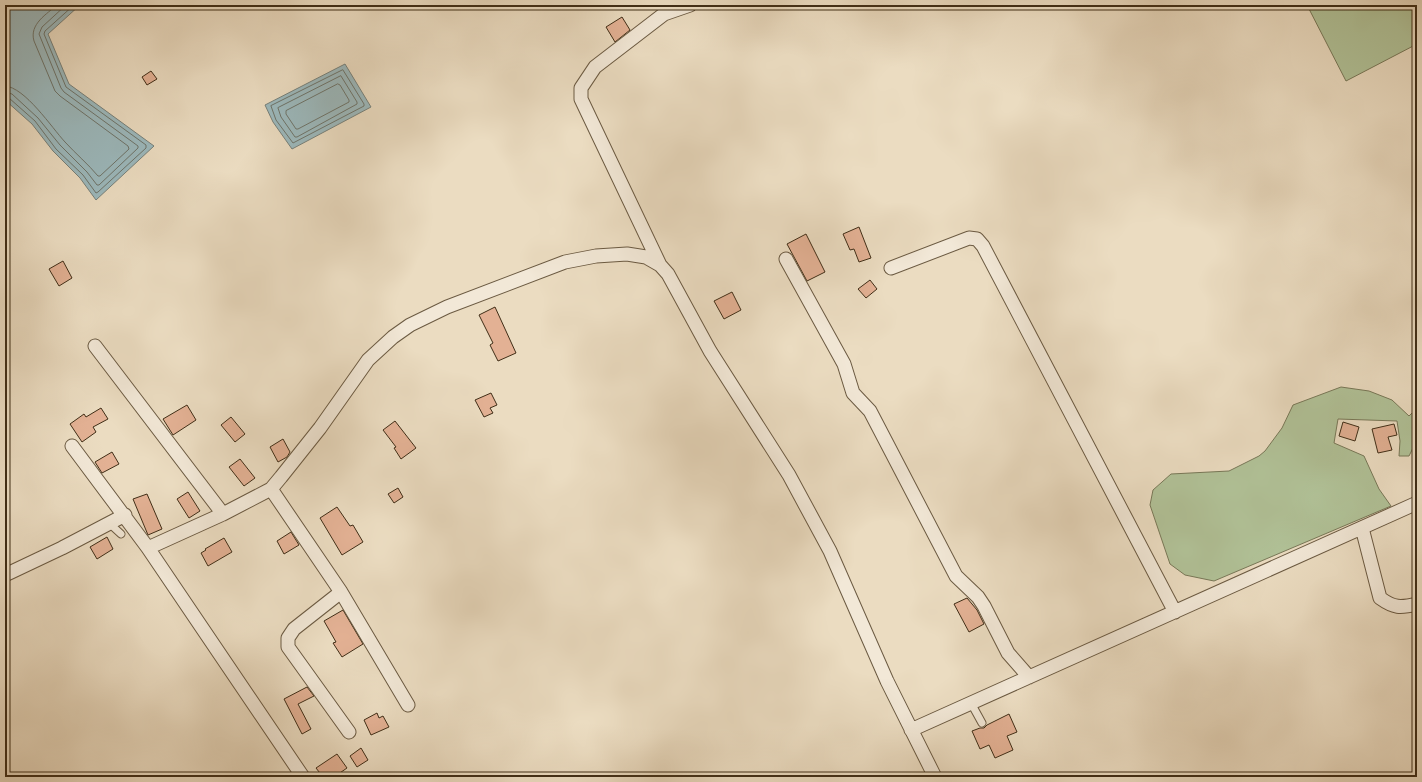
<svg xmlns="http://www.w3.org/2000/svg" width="1422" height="782" font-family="Cardo,serif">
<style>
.green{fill:#b1c298;stroke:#787858}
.water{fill:#9cb9bd;stroke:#77817b}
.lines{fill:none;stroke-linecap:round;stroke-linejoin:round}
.shore{stroke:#6e746a;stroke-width:1}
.building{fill:#e3b194;stroke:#402e17}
.service-casing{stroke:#6b5a42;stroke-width:9}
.minor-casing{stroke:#6b5a42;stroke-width:15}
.service{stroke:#f2e8d7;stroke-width:7}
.minor{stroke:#f2e8d7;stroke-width:13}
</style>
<rect width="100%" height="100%" fill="#ebdcc1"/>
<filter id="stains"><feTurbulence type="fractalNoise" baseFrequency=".005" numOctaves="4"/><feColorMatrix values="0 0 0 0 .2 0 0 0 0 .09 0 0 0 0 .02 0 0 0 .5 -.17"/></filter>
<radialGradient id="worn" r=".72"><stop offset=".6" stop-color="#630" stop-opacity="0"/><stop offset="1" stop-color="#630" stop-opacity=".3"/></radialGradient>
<path class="green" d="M1307 5H1417V44L1346 81Z
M1341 387 1369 391 1392 400 1409 416 1417 408V440L1409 456H1399L1400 441 1397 421 1338 419 1334 443 1364 456 1379 489 1391 506 1214 581 1185 575 1170 564 1150 505 1153 490 1171 474 1229 471 1259 456 1265 451 1282 428 1293 405Z"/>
<path class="water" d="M5 5H80L48 34 69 84 154 146 96 200 80 178 53 151 32 124 5 100Z
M345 64 371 107 292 149 273 122 265 105Z"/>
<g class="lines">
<path class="shore" d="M343 70 364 104V106L293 143 276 120 271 106Z
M341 76 357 102V104L297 137H295L281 117 278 108Z
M338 84 340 85 349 100V102L298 129H296L286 114V111Z
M5 86C25 87 52 128 65 142 76 154 88 164 98 176H100L129 149 128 146 60 96 55 91 34 41C29 24 47 14 57 5
M5 92 12 94 38 118 60 145 87 172 97 185H99L138 148V146L64 92 61 88 39 34 42 27 66 5
M5 97 9 98 35 121 56 149 83 175 96 193 98 192 146 148V145L66 87 44 34 45 31 74 5"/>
</g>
<path class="building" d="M622 17 630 30 615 42 606 27Z
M151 71 157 79 147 85 142 77Z
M859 227 871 258 859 262 854 249 850 250 843 234Z
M806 234 825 272 807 281 787 244Z
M63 261 72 278 59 286 49 269Z
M870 280 877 289 866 298 858 289Z
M732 292 741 310 724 319 714 301Z
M495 307 516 353 498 361 490 345 493 343 479 315Z
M491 393 497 405 490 408 493 413 484 417 475 400Z
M187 405 196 420 173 435 163 419Z
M101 408 108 419 93 427 96 432 82 442 70 424 84 414 86 417Z
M231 417 245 434 235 442 221 425Z
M395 421 416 448 401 459 394 448 396 447 383 430Z
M1343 422 1359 427 1355 441 1339 436Z
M1394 424 1397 435 1388 437 1392 450 1378 453 1372 429Z
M283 439 290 452 287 457 278 462 270 447Z
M112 452 119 464 102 473 95 462Z
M240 459 255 478 244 486 229 467Z
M398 488 403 497 394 503 388 494Z
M188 492 200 511 189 518 177 499Z
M147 494 162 529 148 535 133 499Z
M337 507 350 526 353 525 363 542 342 555 320 518Z
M291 532 299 545 284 554 277 541Z
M107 537 113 549 97 559 90 547Z
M224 538 232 552 208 566 201 553 206 550 205 549Z
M967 598 977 610 984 624 969 632 954 604Z
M343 610 363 644 342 657 333 643 336 642 324 621Z
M307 687 314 696 298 704 311 729 302 734 284 699Z
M377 713 379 718 383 716 389 727 371 735 364 720Z
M1009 714 1017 732 1007 736 1013 750 995 758 989 745 980 749 972 731 980 728H984L987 725Z
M361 748 368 760 357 767 350 756Z
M337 754 347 768 334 777H323L316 768Z"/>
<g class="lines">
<defs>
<path id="service" d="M109 523 121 534
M971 703 982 723"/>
<path id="minor" d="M690 5 664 14 595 67 581 88V99L660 265 668 274 710 351 789 475 830 551 887 681 935 777
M786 259 844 364 853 393 870 411 956 576 978 597 984 606 1008 653 1029 677
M891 268 969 238 977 239 983 246 1175 612
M95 346 223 514
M72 446 148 548 223 514 271 489
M1362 528 1380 598C1394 608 1400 608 1417 604
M148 548 303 777
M5 575 62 548 125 515
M341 592 408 705
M911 730 1417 503
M349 732 288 647V638L294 629 341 592 271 489 281 477 320 428 368 360 393 337 410 325 447 307 565 262 596 256 627 254 646 257 660 265"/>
</defs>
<use href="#service" class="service-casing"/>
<use href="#minor" class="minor-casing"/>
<use href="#service" class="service"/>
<use href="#minor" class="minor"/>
</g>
<rect width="1422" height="782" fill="none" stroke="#ebdcc1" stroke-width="20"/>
<rect x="6" y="6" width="1410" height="770" fill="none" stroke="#402e17" stroke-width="2"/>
<rect x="10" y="10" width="1402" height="762" fill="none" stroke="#402e17"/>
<rect width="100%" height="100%" filter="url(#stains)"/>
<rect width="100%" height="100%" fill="url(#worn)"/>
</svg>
